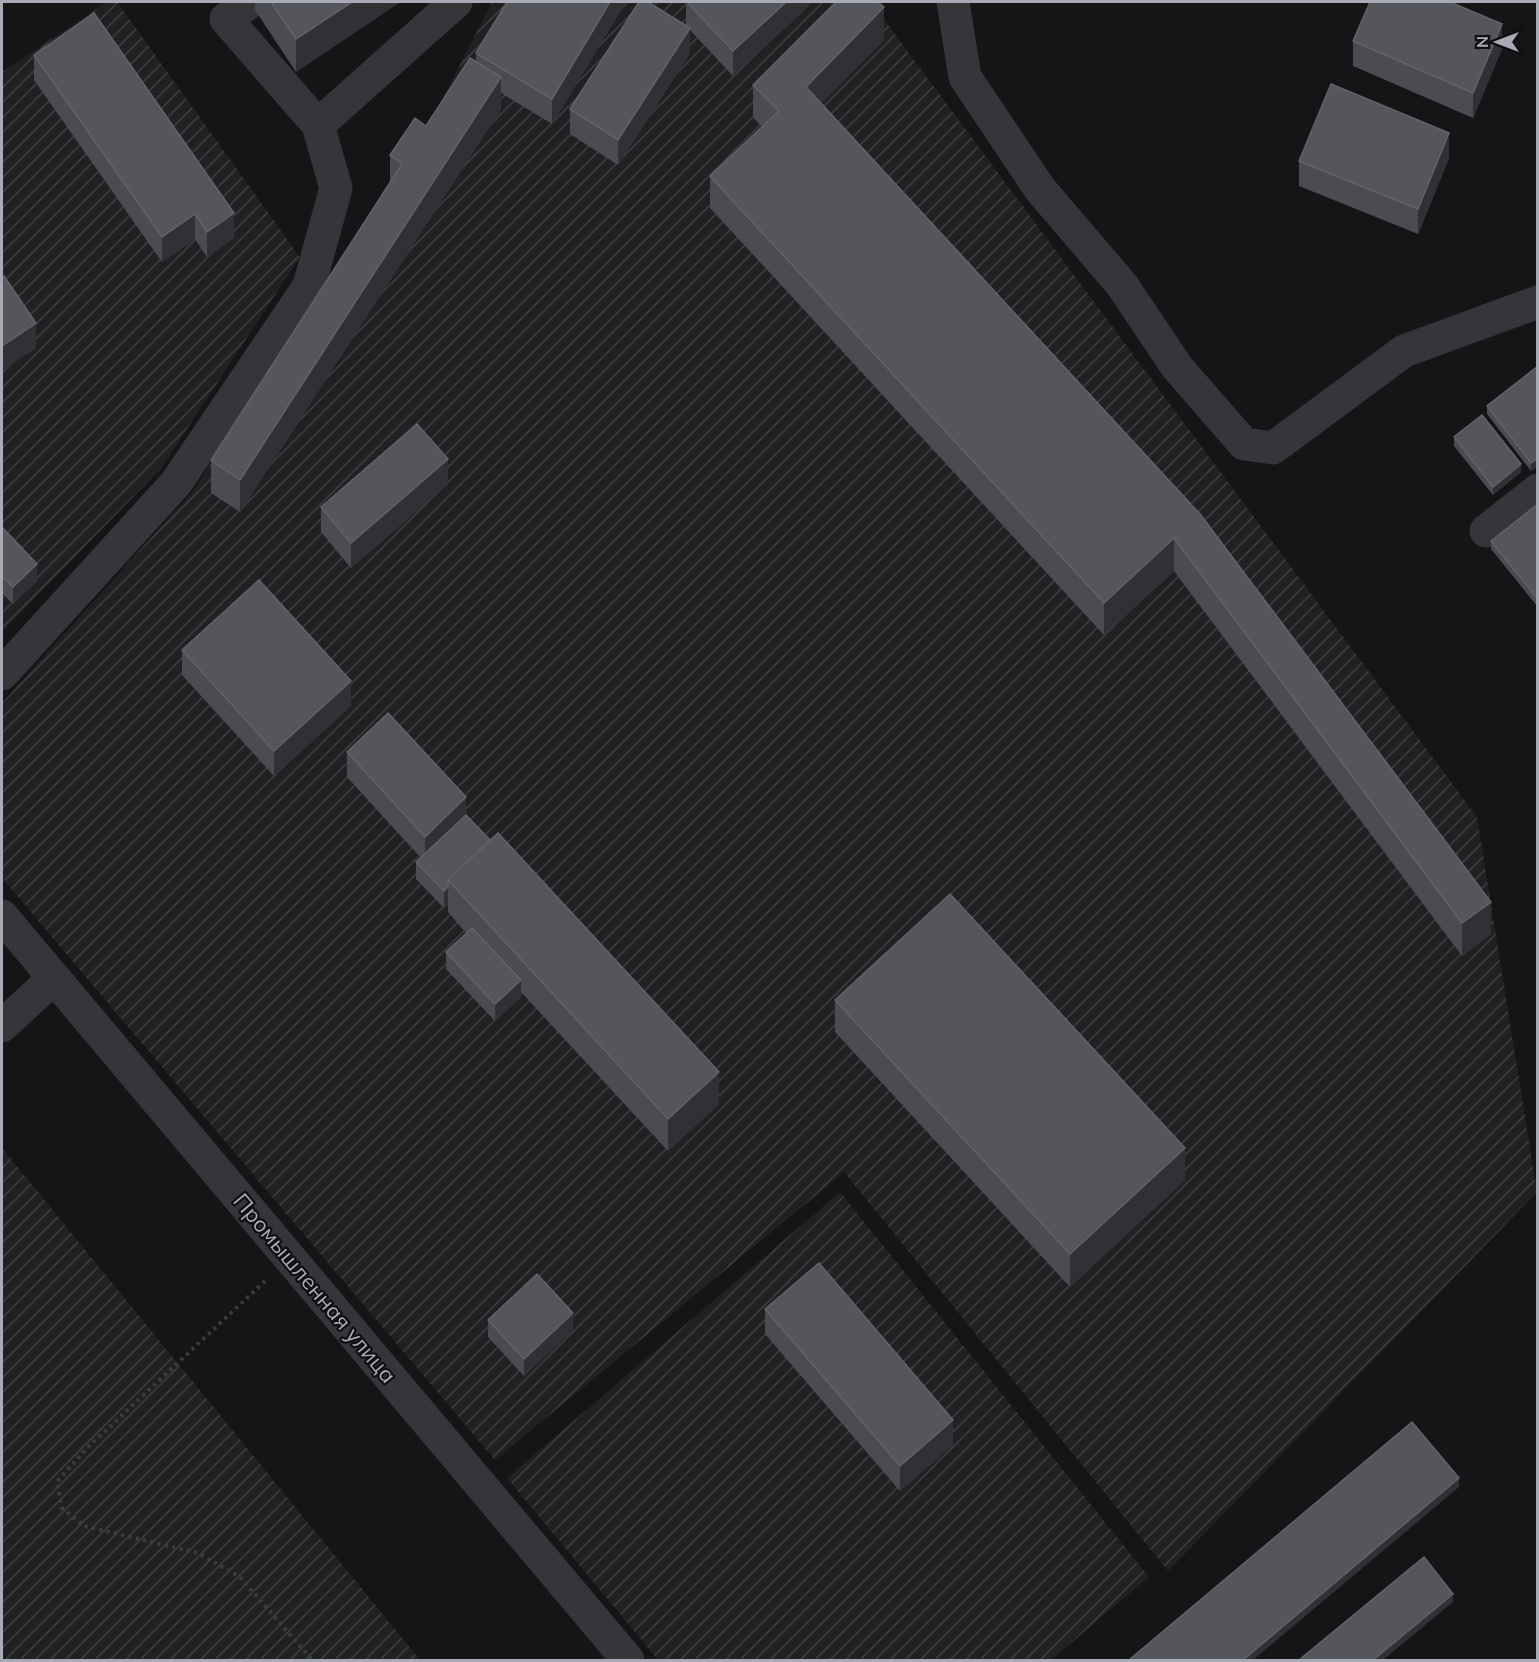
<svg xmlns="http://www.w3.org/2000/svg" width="1539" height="1662" font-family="Mulish,sans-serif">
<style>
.industrial{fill:url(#industrial-furrows)}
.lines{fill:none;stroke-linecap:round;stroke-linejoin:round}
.path{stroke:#3c3d41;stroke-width:4;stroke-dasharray:3 4.5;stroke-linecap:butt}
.minor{stroke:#36363a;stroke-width:33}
.wall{fill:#4b4c51}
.shaded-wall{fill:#313135}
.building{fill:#55565b;stroke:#626369;stroke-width:1.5}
.labels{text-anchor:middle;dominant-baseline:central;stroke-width:4.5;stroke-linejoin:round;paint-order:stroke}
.street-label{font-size:22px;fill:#a8aab5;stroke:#100f11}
</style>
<defs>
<pattern id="industrial-furrows" width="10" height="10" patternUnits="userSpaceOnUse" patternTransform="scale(1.5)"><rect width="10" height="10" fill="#212123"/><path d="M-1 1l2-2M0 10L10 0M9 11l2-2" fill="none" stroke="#3e3f41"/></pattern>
</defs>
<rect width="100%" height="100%" fill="#151416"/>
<path class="industrial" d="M107 2H117L300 257 162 467 2 632V72Z
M492 2H871L1477 817 1537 1192 1168 1571 844 1172 495 1460 2 878V703L193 491 437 110Z
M2 1148 420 1660H2Z
M840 1192 1149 1577 1051 1660H658L507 1478Z"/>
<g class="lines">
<path class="path" d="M265 1281 85 1450 57 1482 62 1508 84 1526 198 1553 240 1577 312 1660"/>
<path class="minor" d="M250 2 226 19 318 125
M953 2 965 77 1040 189 1122 285 1177 367 1244 444 1273 448 1404 351 1538 302
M1486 531 1538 490
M2 674 176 483 309 286 336 188 318 125 456 2
M2 916 628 1660
M2 1026 54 978"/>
</g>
<path class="wall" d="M255 2H400L296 72 255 10Z
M507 2H626L552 124 501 93V109L240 512 211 493V460L390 182V155L426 126 476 61V53Z
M686 2H813L733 76 690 30V53L618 165 570 134V109L686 26Z
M884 40 821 103 1200 514 1491 934 1462 956 1174 571 1104 635 710 208V176L762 127 753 117V85Z
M1353 41 1502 49 1473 118 1353 66Z
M34 55 234 238 207 257 195 239 162 262 34 80Z
M1449 158 1418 234 1299 186V161Z
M1538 366 1531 471 1487 414V406Z
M1454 437 1521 472 1493 495 1454 446Z
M448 484 351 568 321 532V507Z
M1538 504 1537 606 1491 549V541Z
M2 527 37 581 13 604 2 593Z
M182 650 351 706 274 776 182 675Z
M347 752 466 815 719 1104 668 1151 521 992V997L495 1021 446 969V952L466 933 448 912V905L444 908 416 879V862L421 858 347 777Z
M835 1000 1185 1180 1070 1287 835 1032Z
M765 1309 953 1445 900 1491 765 1334Z
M488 1320 573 1330 524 1376 488 1337Z"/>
<path class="shaded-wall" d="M352 2H400L296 72V39Z
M610 2H626L552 124V99Z
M786 2H813L733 76V51Z
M884 7V40L806 119V87Z
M1502 24V49L1473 118V93Z
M690 28V53L618 165V140Z
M501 77V109L240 512V480Z
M1449 133V158L1418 234V209Z
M234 213V238L207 257V232Z
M195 214V239L162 262V237Z
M36 323V348L2 371V346Z
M1538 458V467L1531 471V463Z
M448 459V484L351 568V543Z
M1521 464V472L1493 495V487Z
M1174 538V571L1104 635V603Z
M37 564V581L13 604V587Z
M351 681V706L274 776V751Z
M466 797V823L425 862V837Z
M448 887V905L444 908V891Z
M1491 902V934L1462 956V923Z
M521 980V997L495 1021V1004Z
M719 1072V1104L668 1151V1119Z
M1185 1148V1180L1070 1287V1254Z
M573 1313V1330L524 1376V1359Z
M953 1420V1445L900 1491V1466Z
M1459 1478V1487L1253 1660H1243Z
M1453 1594V1602L1383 1660H1373Z"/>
<path class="building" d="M271 2H352L296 39Z
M507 2H610L552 99 476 53Z
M639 2H648L690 28 618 140 570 109Z
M687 2H786L733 51Z
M836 2H878L884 7 806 87 1200 514 1491 902 1462 923 1174 538 1104 603 710 176 779 111 753 85Z
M1370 2H1450L1502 24 1473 93 1353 41Z
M94 13 234 213 207 232 195 214 162 237 34 55Z
M470 58 501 77 240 480 211 460 402 164 390 155 415 118 426 126Z
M1331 84 1449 133 1418 209 1299 161Z
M4 276 36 323 2 346V278Z
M1538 366V458L1531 463 1487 406Z
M1482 415 1521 464 1493 487 1454 437Z
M417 424 448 459 351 543 321 507Z
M1538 504V597L1537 598 1491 541Z
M2 527 37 564 13 587 2 576Z
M259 580 351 681 274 751 182 650Z
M388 713 466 797 425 837 347 752Z
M466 815 490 840 448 880V887L444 891 416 862Z
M498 833 719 1072 668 1119 448 880Z
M950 894 1185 1148 1070 1254 835 1000Z
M472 928 521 980 495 1004 446 952Z
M819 1263 953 1420 900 1466 765 1309Z
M537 1274 573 1313 524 1359 488 1320Z
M1412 1422 1459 1478 1243 1660H1129Z
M1424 1557 1453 1594 1373 1660H1299Z"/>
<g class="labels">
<g class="street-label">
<text transform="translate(315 1288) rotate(50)">Промышленная улица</text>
</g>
</g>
<rect width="1539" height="1662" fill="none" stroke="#a8aab5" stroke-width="6"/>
<g transform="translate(1497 42) rotate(270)" stroke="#100f11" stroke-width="4.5" paint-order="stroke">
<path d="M0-4.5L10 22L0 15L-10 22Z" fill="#a8aab5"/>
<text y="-9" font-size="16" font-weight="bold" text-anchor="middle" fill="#a8aab5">N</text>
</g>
</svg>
